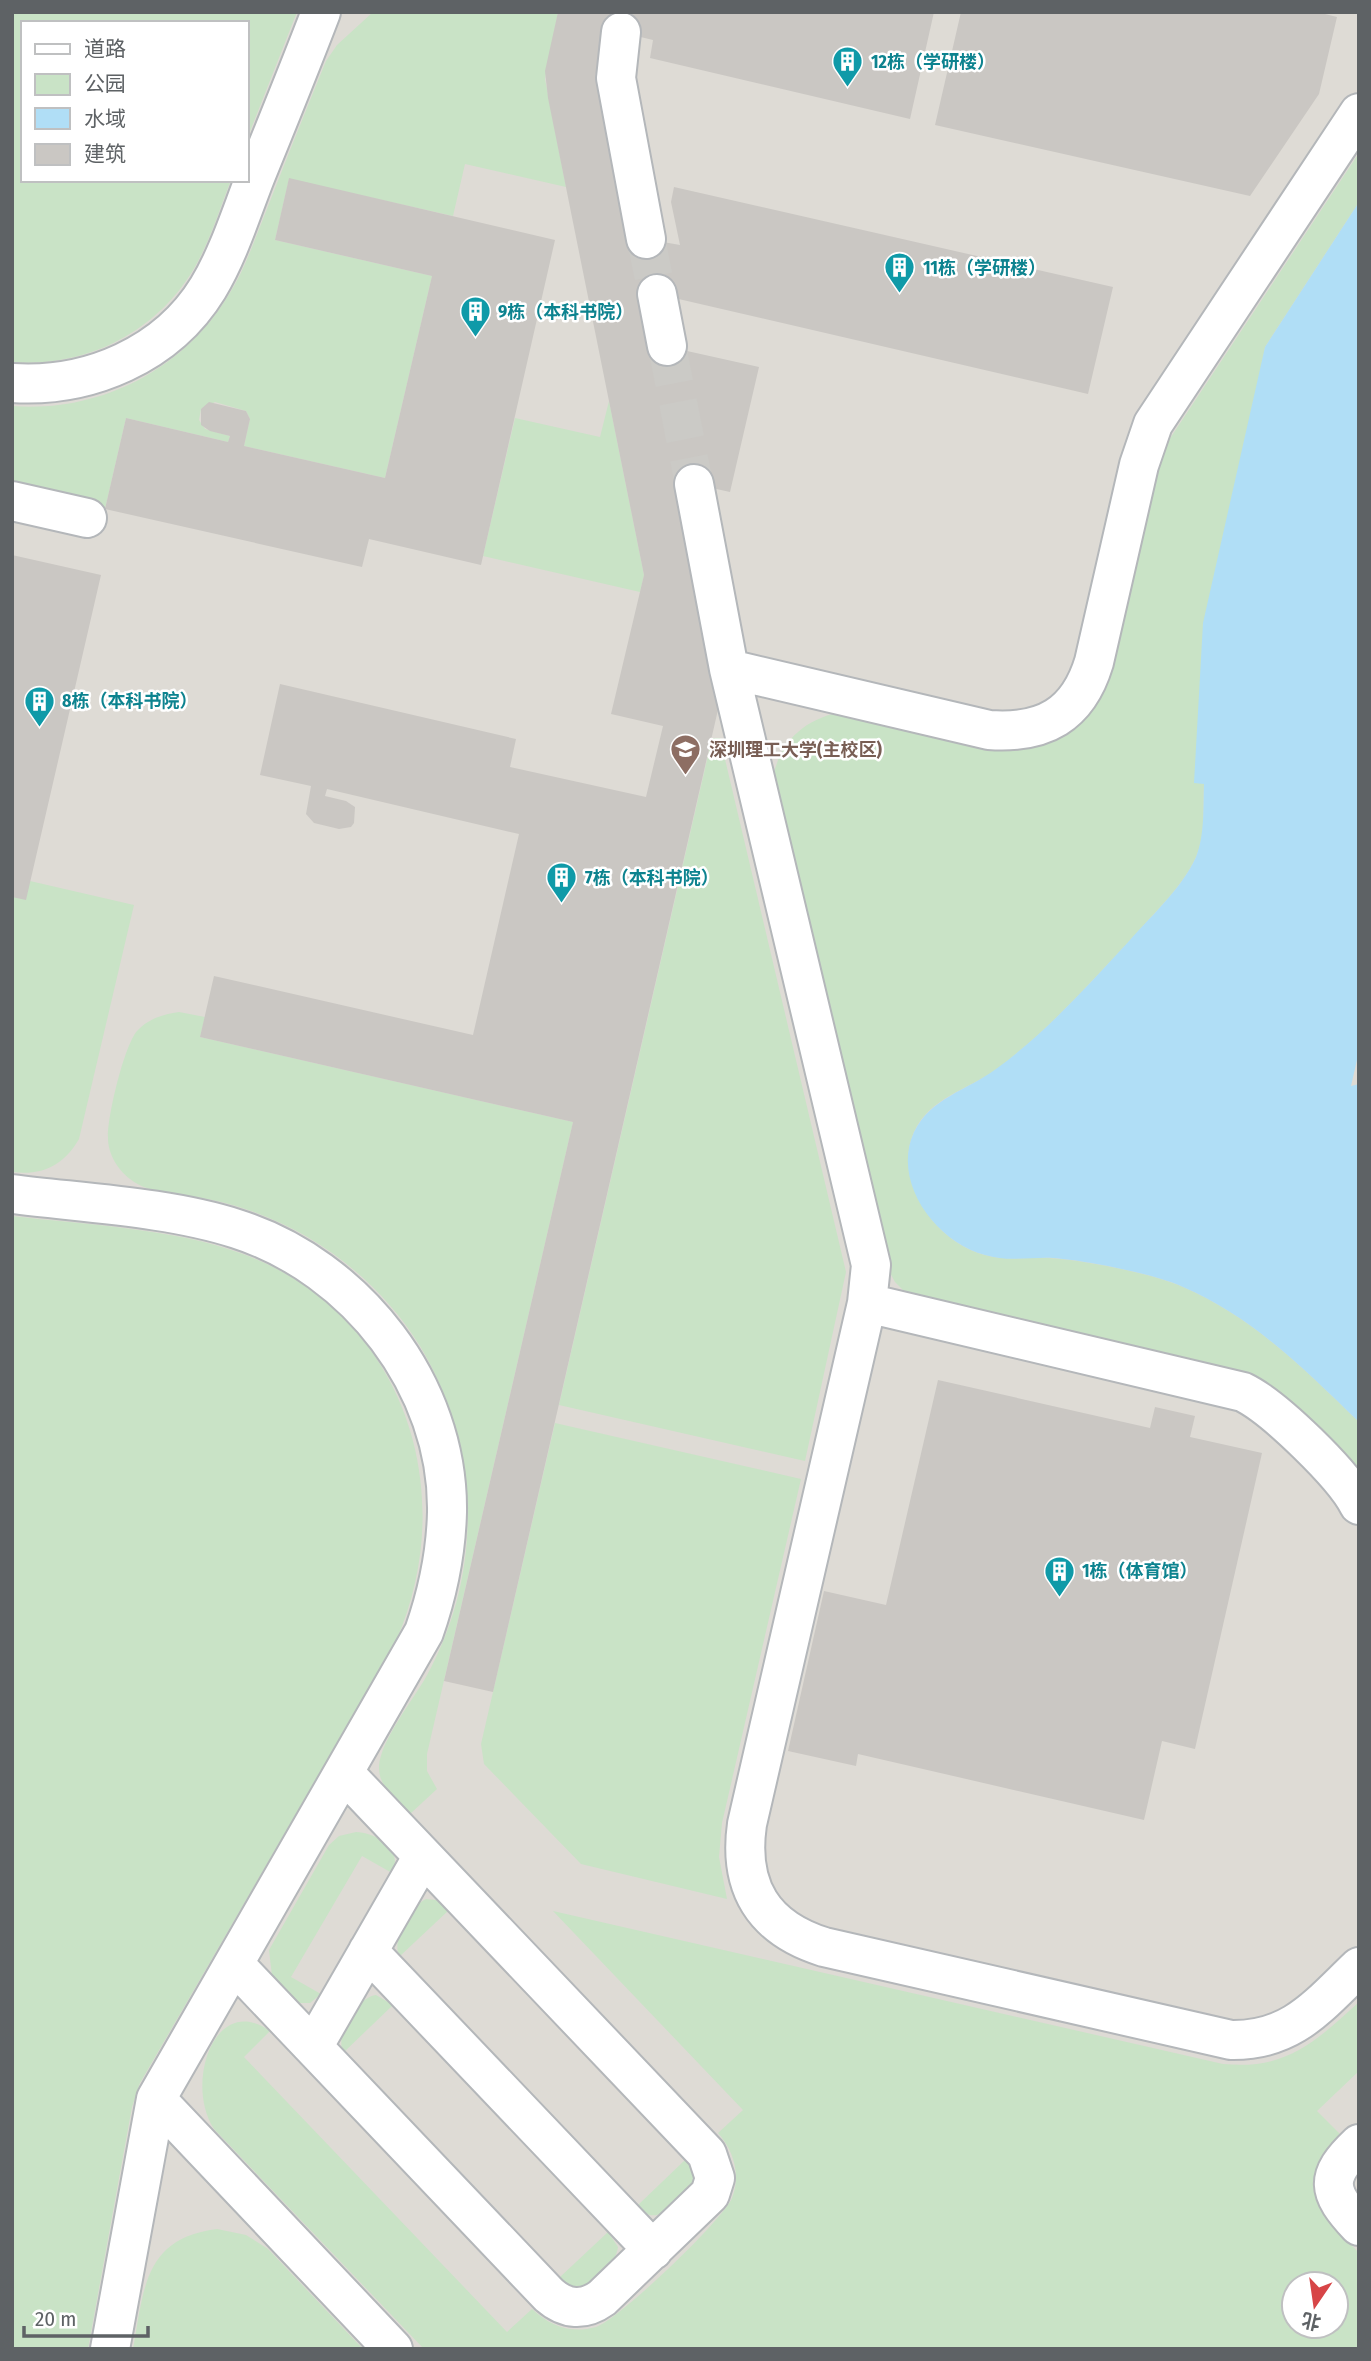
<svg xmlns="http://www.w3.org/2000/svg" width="1371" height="2361" font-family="'Fira Sans Condensed','Noto Sans SC',sans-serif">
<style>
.education{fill:#dedbd5;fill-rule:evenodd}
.green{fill:#c9e3c6;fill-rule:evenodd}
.water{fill:#b0def6}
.building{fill:#cac7c3}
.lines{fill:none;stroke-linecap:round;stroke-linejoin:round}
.minor-tunnel{stroke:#cbcac6;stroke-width:38;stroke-dasharray:38 19;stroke-linecap:butt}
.minor-casing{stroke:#b4b7ba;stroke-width:42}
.minor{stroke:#fff;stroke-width:38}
.labels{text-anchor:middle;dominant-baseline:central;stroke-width:5;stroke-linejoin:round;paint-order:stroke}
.culture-label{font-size:18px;font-weight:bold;fill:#0d838f;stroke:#fff;text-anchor:start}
.education-label{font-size:18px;font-weight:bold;fill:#785e54;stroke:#fff;text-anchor:start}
</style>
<rect width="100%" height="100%" fill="#efece7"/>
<path class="education" d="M274 12H1359V2349H12V298L193 180H247V78ZM1294 2284H1336V2326H1294Z"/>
<path class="green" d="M12 12H297L247 139V23H23V180H231C220 208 211 238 196 265 159 331 87 368 12 362Z
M373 12H558L545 79 566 187 465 164 453 216 289 179 275 240 432 276 385 478 244 446 250 419 246 411 215 402 201 409 199 420 205 429 230 436 228 442 126 418 105 509 12 488V406C99 413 183 370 228 296 245 270 255 238 267 209 286 160 306 110 326 61L337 45Z
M1359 153V202L1265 347 1195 783H1204C1203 807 1206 835 1196 857 1183 886 1155 912 1134 936 1090 983 1049 1030 997 1069 968 1090 930 1097 914 1132 892 1180 936 1243 985 1255 1005 1261 1027 1257 1048 1258 1079 1259 1155 1274 1183 1287 1253 1317 1305 1370 1359 1422V1481L1280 1402 905 1292 895 1282 883 1260 773 776C782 738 807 718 845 711L1049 735 1163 449Z
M609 401 644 575 640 592 483 556 515 418 600 437Z
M712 738H720L846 1272 805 1461 559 1405Z
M30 881 134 905 79 1139C64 1165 43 1176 12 1172V897Z
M179 1012 205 1017 200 1037 573 1122 427 1754V1771L437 1789 410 1814C397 1801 378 1787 379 1766 381 1740 413 1700 426 1677 484 1573 481 1448 420 1346 374 1272 297 1218 212 1200 186 1194 151 1196 130 1179 118 1170 108 1154 108 1138 107 1118 124 1046 137 1031 148 1019 163 1014 179 1012Z
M12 1216C86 1225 173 1228 243 1254 403 1313 462 1490 396 1641L140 2083 132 2107 88 2349H12Z
M555 1423 801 1479 722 1823 719 1857 727 1899 581 1864 484 1764 481 1744Z
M356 1832C377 1833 404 1849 392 1873L362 1856 291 1977 321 1994 310 2003H298L272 1976 269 1950 329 1845 339 1836Z
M426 1899 436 1900 449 1910 399 1957C392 1939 409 1907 426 1899Z
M553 1911 1223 2064C1287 2070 1315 2042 1359 2002V2071L1317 2111 1341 2135C1291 2187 1318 2210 1359 2253V2349H424L214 2129C184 2083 215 1992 270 2031L244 2057 507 2332 532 2309C550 2326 571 2334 596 2327 618 2320 723 2220 732 2198 741 2175 734 2151 718 2133L743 2110ZM1294 2284H1336V2326H1294Z
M376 1995 393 2005 343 2053C335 2034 356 1998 376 1995Z
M686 2159 694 2169 692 2187C677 2202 656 2230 637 2206Z
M217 2229 246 2235 268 2249 363 2349H133C144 2289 144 2238 217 2229Z
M608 2232 618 2247C616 2265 589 2291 571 2288L559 2278Z"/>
<path class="water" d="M1359 202V1051L1351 1086 1359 1084V1422C1305 1370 1253 1317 1183 1287 1156 1274 1083 1260 1053 1258 1030 1257 1007 1262 985 1255 936 1242 891 1182 914 1132 930 1098 968 1090 996 1069 1047 1032 1087 986 1130 940 1152 915 1182 888 1196 857 1205 835 1203 807 1204 784L1194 783 1203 623 1265 347Z"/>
<path class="building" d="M558 12H934L910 119 650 58 653 40 620 32 602 42 595 77 625 224 646 239 680 245 671 202 674 187 1113 287 1088 394 657 294 660 345 759 367 730 492 694 484 720 701 493 1692 444 1681 573 1122 200 1037 214 976 473 1035 519 834 327 789 325 796 346 801 355 807 354 823 351 827 339 829 314 823 306 814 311 786 260 775 280 684 516 739 510 767 646 797 663 726 611 714 644 575 548 98 545 71Z
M961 12H1317L1337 17 1319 94 1250 196 935 125Z
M289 178 555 240 481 565 369 539 362 567 105 509 126 418 228 442 230 436 210 431 201 425V409L209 402 246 411 250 419 244 446 385 478 432 276 275 240Z
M12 555 101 575 26 900 12 897Z
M938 1380 1150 1428 1155 1407 1195 1416 1190 1437 1262 1453 1195 1749 1162 1741 1144 1820 858 1754 856 1766 788 1751 824 1591 886 1605Z"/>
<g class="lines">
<path class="minor-tunnel" d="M646 239 657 294
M667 346 694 484"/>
<defs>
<path id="minor" d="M621 32 616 78 646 239
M657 294 667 346
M12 383C89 388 167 355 208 288 229 253 241 213 256 175 278 121 300 67 321 12
M694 484 729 669 871 1265 867 1303 747 1824C738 1887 763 1928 824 1947L1231 2040C1292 2041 1318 2006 1359 1967
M12 501 87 518
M729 669 989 730C1044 734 1078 715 1094 662L1139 465 1153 424 1359 113
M12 1194C83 1203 170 1207 237 1229 356 1267 449 1386 447 1512 446 1554 438 1592 424 1632L156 2099 110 2349
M867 1303 1243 1392C1274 1407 1344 1475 1359 1505
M368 1951 653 2250
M234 1964 549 2295C566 2310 584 2311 602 2298L710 2194 715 2178 707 2154 344 1773
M313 2047 423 1856
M156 2099 393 2349
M1359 2144C1324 2177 1327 2192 1359 2226"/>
</defs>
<use href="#minor" class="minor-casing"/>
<use href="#minor" class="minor"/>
</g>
<defs>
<symbol id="building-pin" viewBox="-11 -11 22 30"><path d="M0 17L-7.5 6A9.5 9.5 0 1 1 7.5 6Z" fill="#0f9aa8" stroke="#fff"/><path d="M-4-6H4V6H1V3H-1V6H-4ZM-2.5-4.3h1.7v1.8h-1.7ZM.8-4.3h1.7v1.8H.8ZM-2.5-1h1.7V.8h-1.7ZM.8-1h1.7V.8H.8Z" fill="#fff"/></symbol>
<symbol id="university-pin" viewBox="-11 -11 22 30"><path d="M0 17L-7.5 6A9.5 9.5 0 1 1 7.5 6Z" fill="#8d6e63" stroke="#fff"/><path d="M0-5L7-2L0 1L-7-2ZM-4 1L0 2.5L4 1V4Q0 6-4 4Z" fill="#fff"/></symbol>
</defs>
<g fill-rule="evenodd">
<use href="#building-pin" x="830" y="44" width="35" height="47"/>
<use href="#building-pin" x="882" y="250" width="35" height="47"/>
<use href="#building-pin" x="458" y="294" width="35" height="47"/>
<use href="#building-pin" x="22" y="684" width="35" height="47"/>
<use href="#university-pin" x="668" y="732" width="35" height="47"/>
<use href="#building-pin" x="544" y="860" width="35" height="47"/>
<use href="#building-pin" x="1042" y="1554" width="35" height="47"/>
</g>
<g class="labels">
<g class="culture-label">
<text x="871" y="62">12栋（学研楼）</text>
<text x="923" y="268">11栋（学研楼）</text>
<text x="498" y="312">9栋（本科书院）</text>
<text x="62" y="701">8栋（本科书院）</text>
<text x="585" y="878">7栋（本科书院）</text>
<text x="1082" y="1571">1栋（体育馆）</text>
</g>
<g class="education-label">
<text x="709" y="750">深圳理工大学(主校区)</text>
</g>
</g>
<rect width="1371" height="2361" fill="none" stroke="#5e6265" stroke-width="28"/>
<rect x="21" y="21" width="228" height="161" fill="#ffffff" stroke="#bfc0c1" stroke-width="2"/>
<rect x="35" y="44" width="35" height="10" fill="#ffffff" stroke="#bfc0c1" stroke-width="2"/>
<text x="84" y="56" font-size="21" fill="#5e6265">道路</text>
<rect x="35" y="74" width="35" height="21" fill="#c9e3c6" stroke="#bfc0c1" stroke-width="2"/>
<text x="84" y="91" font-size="21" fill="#5e6265">公园</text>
<rect x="35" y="108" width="35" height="21" fill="#b0def6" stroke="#bfc0c1" stroke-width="2"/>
<text x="84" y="126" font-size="21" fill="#5e6265">水域</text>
<rect x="35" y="144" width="35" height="21" fill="#cac7c3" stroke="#bfc0c1" stroke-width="2"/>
<text x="84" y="161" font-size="21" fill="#5e6265">建筑</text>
<g transform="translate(1315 2305) rotate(193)"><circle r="33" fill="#ffffff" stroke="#bfc0c1" stroke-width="2"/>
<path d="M0-5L12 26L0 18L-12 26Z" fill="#d74547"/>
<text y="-10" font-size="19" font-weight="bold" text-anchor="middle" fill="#5e6265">北</text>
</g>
<path d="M24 2326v10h124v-10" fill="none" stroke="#5e6265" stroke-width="3.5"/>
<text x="35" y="2326" font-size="21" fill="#5e6265" stroke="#ffffff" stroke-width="5" paint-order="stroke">20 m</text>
</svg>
